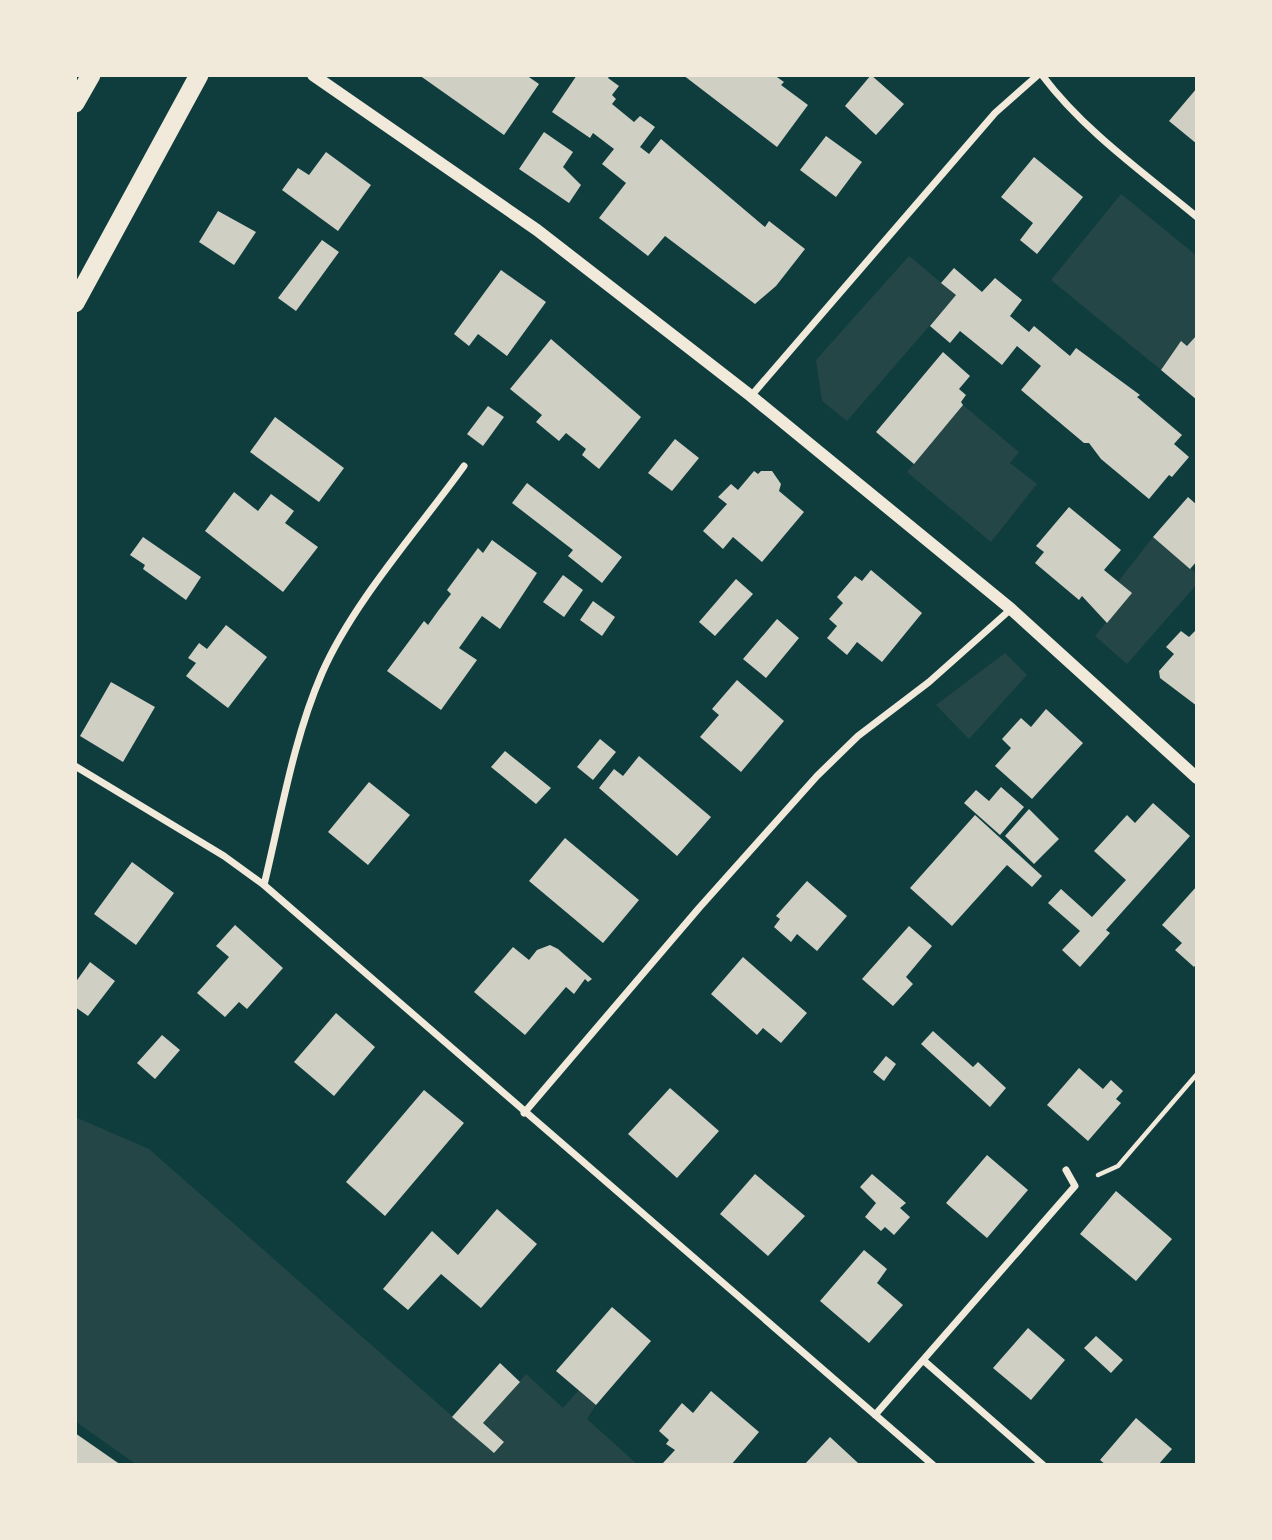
<svg xmlns="http://www.w3.org/2000/svg" width="1272" height="1540" font-family="'Open Sans',sans-serif">
<style>
.green{fill:#244646}
.building{fill:#cfcfc3}
.lines{fill:none;stroke-linecap:round;stroke-linejoin:round}
.path{stroke:#f1e9da;stroke-width:4.5}
.minor{stroke:#f1e9da;stroke-width:7}
.tertiary{stroke:#f1e9da;stroke-width:12}
.trunk{stroke:#f1e9da;stroke-width:19}
</style>
<rect width="100%" height="100%" fill="#0f3d3e"/>
<path class="green" d="M1121 194 1197 256V335L1187 346 1181 341 1161 370 1051 280Z
M909 256 956 295 847 421 822 401 816 360Z
M963 405 1019 452 1010 463 1037 484 991 542 907 472Z
M1153 537 1197 574V584L1127 664 1095 636 1131 593 1118 582Z
M1005 653 1027 675 969 739 936 705Z
M75 1117 149 1149 494 1453 504 1442 483 1423 526 1374 563 1408 579 1390 596 1405 587 1419 638 1465H137L75 1421Z"/>
<path class="building" d="M419 75H526L539 84 504 135Z
M577 75H610L608 78 619 86 612 95 616 99 612 104 634 122 640 116 655 127 640 147 649 154 661 139 765 227 769 221 805 249 776 286 755 304 665 236 648 256 599 218 626 183 602 164 614 149 593 133 590 138 552 112Z
M683 75H774L784 82 781 85 808 105 777 147Z
M871 75 904 104 876 135 845 106Z
M1197 88V144L1169 121Z
M544 132 573 152 563 167 581 185 569 203 519 169Z
M826 136 862 162 836 197 800 170Z
M326 152 371 185 338 231 282 190 298 168 309 175Z
M1034 157 1083 197 1037 254 1020 240 1033 223 1001 197Z
M218 211 256 232 234 265 199 242Z
M322 240 339 252 296 311 278 298Z
M954 268 982 292 995 278 1022 300 1010 316 1029 332 1034 326 1070 356 1076 348 1140 395 1137 397 1182 435 1174 444 1189 457 1172 477 1169 475 1149 499 1101 459 1089 443H1084L1021 390 1041 366 1017 346 1002 365 960 331 950 343 930 326 956 295 941 283Z
M501 270 546 302 507 356 478 334 469 346 454 334Z
M1197 335V400L1161 370 1181 341 1187 346Z
M551 339 641 417 599 469 582 455 586 449 566 433 559 441 536 422 542 415 510 389Z
M943 352 970 376 959 389 966 395 961 402 963 405 914 464 876 432Z
M488 406 504 417 483 446 467 434Z
M275 417 344 468 319 502 250 452Z
M675 439 699 458 672 491 648 473Z
M754 471 758 474 761 471H772L781 484 779 491 804 512 762 562 733 537 723 549 703 531 727 504 718 497 731 484 738 490Z
M527 483 622 557 602 583 568 556 573 550 512 503Z
M234 492 258 511 271 494 294 511 285 523 318 547 283 592 205 531Z
M1188 497 1197 505V561L1190 569 1153 537Z
M1069 507 1121 550 1104 570 1132 593 1107 623 1082 596 1079 600 1035 563 1044 552 1036 546Z
M143 537 201 577 186 600 143 569 145 565 130 555Z
M492 540 537 573 500 629 482 616 459 648 477 660 441 710 387 671 424 621 428 625 438 611 451 594 447 590 478 548 483 553Z
M871 570 922 613 882 662 857 642 847 655 827 638 837 626 829 619 843 603 837 597 855 576 862 581Z
M563 575 583 590 564 617 543 602Z
M736 579 753 594 715 636 699 622Z
M593 601 615 617 602 636 580 620Z
M777 619 799 638 766 678 743 659Z
M226 625 267 657 228 708 186 676 196 663 188 658 199 643 207 649Z
M1197 629V706L1160 678 1159 671 1174 654 1166 647 1181 631 1189 637Z
M737 680 784 721 741 772 700 737 719 715 712 709Z
M111 682 155 707 123 762 80 736Z
M1046 709 1083 743 1032 799 995 766 1011 748 1002 739 1021 718 1031 727Z
M600 739 616 752 593 780 577 767Z
M505 751 551 788 536 804 491 767Z
M639 756 711 817 677 856 599 788 614 769 623 776Z
M369 782 410 815 368 865 328 832Z
M1001 787 1024 807 1000 835 964 803 976 790 989 801Z
M1153 803 1190 836 1106 930 1110 933 1080 967 1062 950 1080 931 1048 903 1061 889 1092 917 1126 880 1094 851 1127 815 1135 823Z
M1029 809 1059 839 1034 864 1005 836Z
M975 815 1042 876 1032 887 1007 865 952 926 910 888Z
M565 838 639 900 603 943 529 881Z
M132 862 174 893 136 945 94 914Z
M807 881 847 916 817 951 797 934 791 942 774 927 780 919 776 916Z
M1197 886V963L1194 967 1175 950 1182 943 1162 925Z
M235 925 283 968 247 1009 239 1002 225 1017 197 993 229 957 216 946Z
M909 926 932 946 906 977 913 984 893 1006 862 979Z
M550 945 558 949 592 979 588 982 585 979 574 994 566 987 525 1035 474 992 513 947 529 960 537 950Z
M743 957 807 1013 781 1043 763 1028 757 1035 711 994Z
M90 962 115 981 88 1016 75 1007V983Z
M336 1013 375 1047 334 1096 294 1062Z
M933 1031 973 1067 978 1062 1006 1088 990 1107 921 1044Z
M162 1035 180 1050 155 1079 137 1063Z
M886 1056 896 1064 884 1081 873 1072Z
M1079 1068 1103 1089 1111 1080 1123 1091 1116 1099 1121 1103 1088 1141 1047 1105Z
M670 1088 719 1131 677 1178 628 1134Z
M424 1090 464 1123 385 1216 346 1182Z
M987 1155 1028 1190 987 1238 946 1203Z
M755 1174 805 1216 768 1256 720 1214Z
M872 1174 906 1203 900 1208 910 1217 894 1235 885 1227 881 1231 865 1217 876 1203 860 1187Z
M1116 1191 1172 1239 1136 1281 1080 1234Z
M497 1209 537 1244 481 1308 441 1274 408 1310 383 1289 432 1231 458 1255Z
M864 1250 887 1269 877 1283 903 1305 869 1343 820 1301Z
M612 1307 651 1341 596 1405 556 1371Z
M1028 1328 1065 1360 1031 1400 993 1368Z
M1096 1336 1123 1360 1111 1373 1084 1348Z
M500 1363 520 1382 483 1423 504 1442 494 1453 452 1417Z
M711 1391 759 1432 731 1465H666L663 1463 675 1450 666 1444 669 1440 659 1431 682 1403 693 1413Z
M1136 1418 1172 1449 1158 1465H1106L1100 1460Z
M75 1433 121 1465H75Z
M830 1437 857 1462 860 1465H804Z"/>
<g class="lines">
<path class="path" d="M1098 1175 1118 1166 1197 1074"/>
<path class="minor" d="M1042 75C1084 131 1144 173 1197 217
M751 396 995 113 1038 75
M75 766 224 856 264 885 933 1465
M264 885C281 815 293 740 322 673 353 602 418 530 464 466
M524 1113 699 908 817 776 858 736 929 682 1011 609
M923 1360 1043 1465
M875 1415 1075 1186 1066 1170"/>
<path class="tertiary" d="M313 75 537 230 751 396 1011 609 1197 778"/>
<path class="trunk" d="M75 103 91 75
M75 303 199 75"/>
</g>
<rect width="1272" height="1540" fill="none" stroke="#f1e9da" stroke-width="154"/>
</svg>
